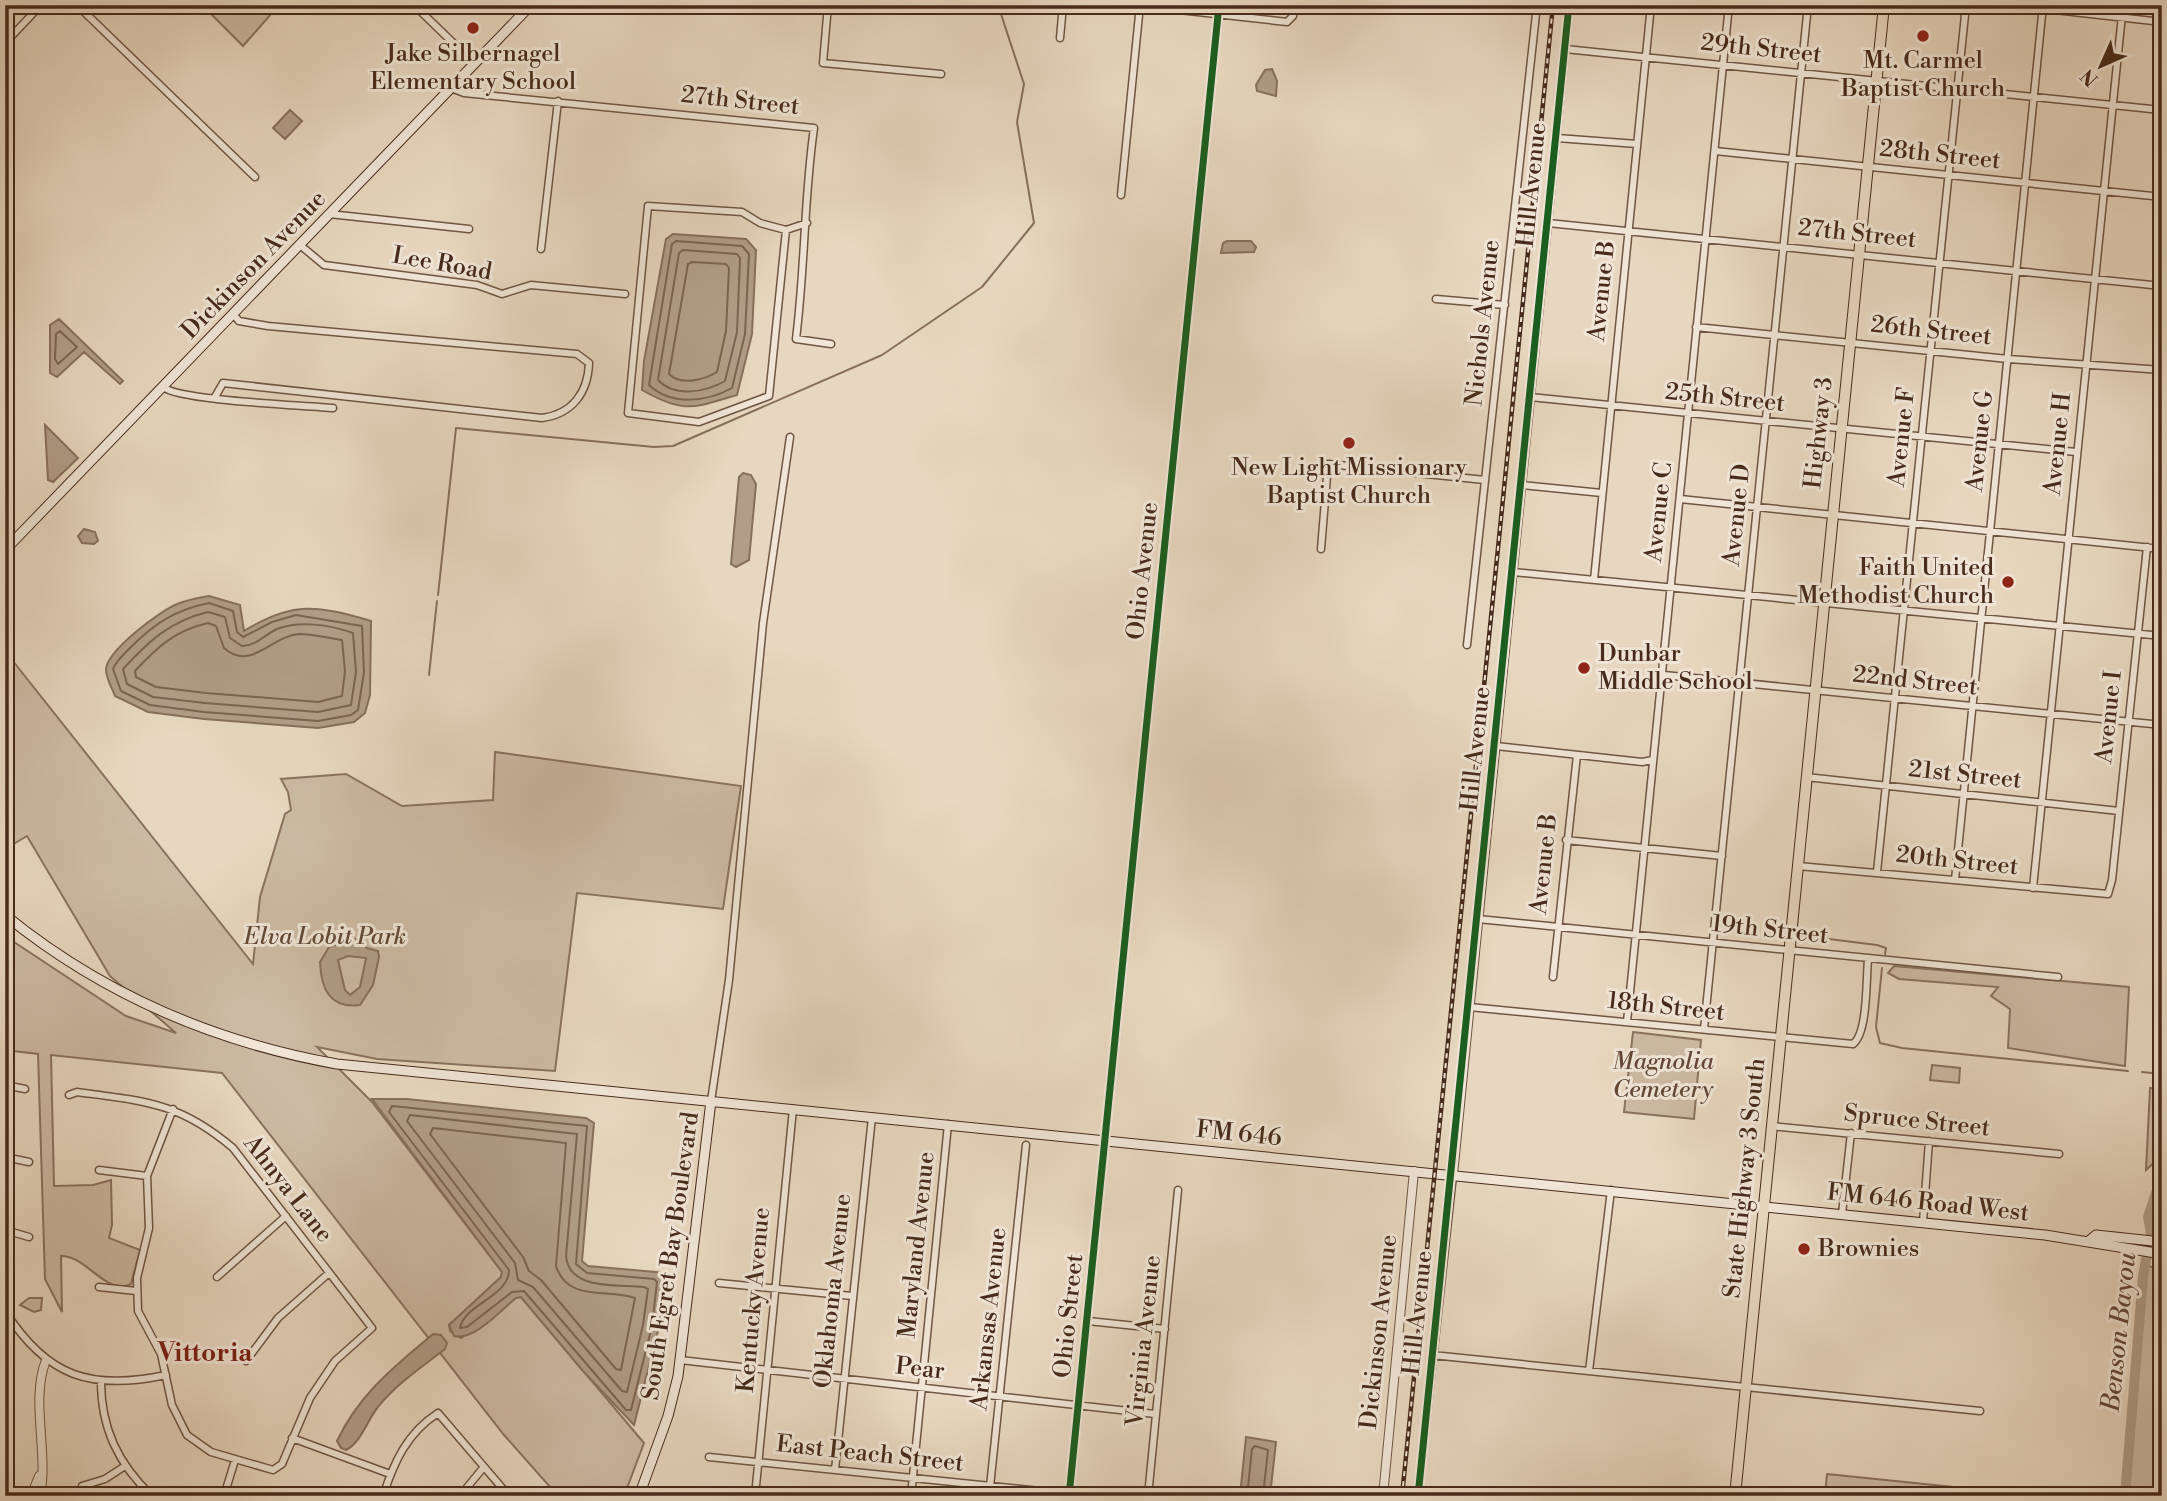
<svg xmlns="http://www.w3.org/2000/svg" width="2167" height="1501" font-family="'Libre Bodoni',serif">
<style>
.green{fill:#cdbaa4;stroke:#8a7260;stroke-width:2}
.water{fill:#b19d88;stroke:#876f5c;stroke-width:2;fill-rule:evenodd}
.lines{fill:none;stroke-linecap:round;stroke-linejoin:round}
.shore{stroke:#7c6452;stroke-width:2}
.stream{stroke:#876f5c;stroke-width:2}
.river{stroke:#b19d88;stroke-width:10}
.minor-casing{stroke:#6f5644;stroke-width:9}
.tertiary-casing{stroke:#6f5644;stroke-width:10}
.secondary-casing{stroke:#472b1b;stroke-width:11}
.primary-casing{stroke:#472b1b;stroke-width:12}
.minor{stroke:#f0e5d6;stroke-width:6}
.tertiary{stroke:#f0e5d6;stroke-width:8}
.secondary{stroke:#f0e5d6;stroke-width:9}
.primary{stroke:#e8d7c0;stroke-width:10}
.rail-casing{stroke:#472b1b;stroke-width:4.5}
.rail{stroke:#f0e5d6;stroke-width:2;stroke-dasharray:5;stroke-linecap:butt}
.cycleway-casing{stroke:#f0e5d6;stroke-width:11}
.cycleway{stroke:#1b5e20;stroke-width:7}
.poi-dot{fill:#8f2418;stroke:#f0e5d6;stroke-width:2.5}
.labels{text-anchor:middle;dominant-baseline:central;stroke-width:6;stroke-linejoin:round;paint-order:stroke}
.street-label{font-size:24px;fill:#472b1b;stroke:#f0e5d6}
.poi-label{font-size:24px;fill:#472b1b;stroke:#f0e5d6}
.park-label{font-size:24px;font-style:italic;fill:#624836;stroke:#f0e5d6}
.water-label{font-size:26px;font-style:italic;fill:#624836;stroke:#f0e5d6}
.neighbourhood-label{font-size:26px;font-weight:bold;fill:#7a1f14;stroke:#f0e5d6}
</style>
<rect width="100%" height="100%" fill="#e8d7c0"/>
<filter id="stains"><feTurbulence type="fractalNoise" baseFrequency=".00286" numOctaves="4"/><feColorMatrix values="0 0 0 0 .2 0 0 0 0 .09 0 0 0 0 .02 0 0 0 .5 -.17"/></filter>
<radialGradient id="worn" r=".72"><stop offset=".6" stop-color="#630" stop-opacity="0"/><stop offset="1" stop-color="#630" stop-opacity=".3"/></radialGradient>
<path class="green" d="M202 5H279L243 46Z
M5 651 253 964 260 897 285 814 291 810 288 792 281 779 346 774 402 806 493 800 495 752 741 786 723 909 577 893 555 1071 377 1059 317 1047 372 1102 502 1272 501 1277 449 1325 450 1331 461 1338 516 1298 521 1297 644 1443 624 1496H558L504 1435 222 1073 51 1055 54 1186 93 1185 111 1180 112 1225 109 1238 140 1250 131 1284C107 1297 86 1255 61 1256L62 1312 45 1279 38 1054 5 1050V936L126 1016 176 1033 110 976 27 836 5 849Z
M1894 966 2129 987 2125 1066 2008 1048 2010 1009 1991 996 1998 987 1899 979 1888 973Z
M1633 1032 1701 1040 1694 1119 1624 1112Z
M1932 1065 1960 1068 1959 1083 1930 1080Z
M2150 1088 2162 1089V1155L2146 1170Z
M2145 1266 2162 1268V1496H2126Z
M29 1298H42L41 1310 34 1312 20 1305Z
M1827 1474 2041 1496H1825Z"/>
<path class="water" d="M1272 69 1277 81 1276 96 1257 91 1256 85 1265 70Z
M290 110 302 121 285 139 273 128Z
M673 234 746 239 756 250 752 334 737 395C693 408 684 414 642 390L644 361 666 239Z
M1227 241H1251L1256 247 1254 252 1221 253 1223 243Z
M59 319 123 381 120 384 84 352 57 377 50 373V325Z
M45 425 78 458 53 482 48 480Z
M743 473 751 475 756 484 749 560 736 567 731 564 739 477Z
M84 529 95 532 98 541 94 544 82 543 78 536Z
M209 596 240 605 244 631C293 601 316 605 371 621L370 695 365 713 354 722 318 728 204 719 148 712 115 696C112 688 106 678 106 670 106 651 160 611 177 604 187 600 199 598 209 596Z
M353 939H359L367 948 378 951 379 957 373 985 360 1005C330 1009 321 989 320 962L329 947ZM348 956 366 958 360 987 350 995 345 990 338 960Z
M372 1099H407L586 1118 594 1123 582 1261 588 1266 656 1272 662 1273 665 1280 659 1327 634 1425 583 1371 521 1297 516 1298C501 1310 474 1341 454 1336L449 1325 501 1277 502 1272Z
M433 1334 441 1335 447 1343 445 1349C422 1367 396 1384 378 1407 368 1419 360 1444 346 1450L341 1448 337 1441C359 1394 395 1366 433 1334Z
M1246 1437 1276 1442 1270 1496H1240Z"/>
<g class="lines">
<path class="shore" d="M676 241 742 246 749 254 745 334 732 388C707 402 671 406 649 385L672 244Z
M683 250 737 254 740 258 737 332 725 381C706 392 675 398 658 380L679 253Z
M692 262 726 264 729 268 726 331 717 372C704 380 681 386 669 374L688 264Z
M60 331 77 347 58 364 55 359 56 334Z
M209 603 233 611 237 632 243 637 272 622 296 615 362 626 364 672 358 710 351 715 318 721 204 712 150 705 121 691 113 669C116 661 124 654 131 647 155 623 175 610 209 603Z
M208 612 225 617 230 638 242 646C256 646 264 635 277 629 300 620 330 625 353 633L356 672 351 705 318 712 205 703 153 697 127 684 123 669C149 641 170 621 208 612Z
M208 623 216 626 224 648C251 672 271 636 299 634 313 634 329 638 342 640L345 671 342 696 318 702 206 693 156 687 136 677 135 671C157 647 176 630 208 623Z
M392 1106 587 1126 576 1264 587 1273 654 1279 657 1282 652 1326 631 1410H626L524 1291 512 1292 467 1327 460 1328C464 1304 509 1297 509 1270L389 1112Z
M410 1115 577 1134 566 1256C569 1291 618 1284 644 1287L648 1289 643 1325 627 1392 622 1391 533 1287 518 1280 515 1263 407 1121Z
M433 1128 566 1143 556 1266C568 1303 608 1288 635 1298L621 1370 616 1369 541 1280 529 1271 523 1257 430 1134Z
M1247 1496 1252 1449 1255 1446 1268 1450 1263 1496"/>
<path class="stream" d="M438 595 456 428 654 447 673 446 882 355 982 287 1034 223 1017 122 1024 84 998 5
M429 675 437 601
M1813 937 1877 945 1886 948 1885 954
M1882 968 1876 1027 1880 1043 1902 1048 2128 1071
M2142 1072 2162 1074"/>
<path class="river" d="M2125 1496 2143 1277 2151 1232 2148 1217 2162 1175"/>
<defs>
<path id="minor" d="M77 5 255 177
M414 5 475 64
M828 5 823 63 941 74
M1134 5 1287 22 1293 16 1295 5
M2009 5 2162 22
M1060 38 1063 5
M5 43 41 5
M1565 49 2161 110
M451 88 464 93 814 128C804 197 805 268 796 339L831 344
M1557 138 1637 144
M1715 151 2162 197
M1121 195 1140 5
M329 214 469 229
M1548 223 2162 286
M786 230 760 223 742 212 648 206 628 413 699 422 769 396 786 230 807 223
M300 245 324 265 477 285 502 294 531 285 625 294
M541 249 558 101
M1436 299 1505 305
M1696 327 2008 359 2162 370
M163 387C180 401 304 405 333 408
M215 397 223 383 542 418C572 414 588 393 589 363L577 354 268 326 239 321 233 314
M1530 397 2076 452
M1522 485 1602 493
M1680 499 2162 549
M1321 549 1328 464 1485 480
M1513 572 2162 636
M1594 580 1651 5
M1467 645 1537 5
M1664 675 2162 725
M1496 746 1642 762 1653 760
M1806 777 2119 811
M1566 840 1722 856
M1798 866 2108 894 2112 880 2147 547
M1877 872 1966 5
M1955 880 2043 5
M2033 888 2123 5
M1478 919 2058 977
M1553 977 1577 755
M1469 1007 1853 1044C1868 1033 1866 979 1868 960
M1627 1022 1729 5
M1704 1029 1808 5
M5 1085 25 1089
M69 1095 77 1092C144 1101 179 1102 233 1148L372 1328 335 1361 310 1398 282 1464 273 1470 211 1452 187 1435 172 1405 161 1354 138 1311 137 1278 149 1228 147 1176 173 1109
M711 1101 729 980 763 623 790 437
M1771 1126 2059 1154
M5 1157 29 1162
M99 1170 147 1176
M1842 1214 1851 1133
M1923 1222 1929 1141
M5 1230 29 1237
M217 1277 286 1216
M719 1283 852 1296
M99 1287 136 1291
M5 1311C47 1377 91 1391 166 1375
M1088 1321 1165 1329
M1432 1355 1980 1411
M680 1360 1155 1414
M246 1361 278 1318 329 1273
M1589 1371 1611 1190
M101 1381C101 1428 118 1464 152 1496
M292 1438 390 1474
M709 1457 1069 1494
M835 1470 872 1117
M82 1486 105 1479 125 1466
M224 1496 235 1460
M383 1496C394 1462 407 1433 438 1413L509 1496
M460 1496 483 1468
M755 1496 793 1109
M911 1496 948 1124
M989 1496 1026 1145
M1069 1496 1219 5
M1148 1496 1178 1190
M1418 1496 1453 1175"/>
<path id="tertiary" d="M1453 1175 1569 5
M31 1496 39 1476
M40 1496C49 1452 30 1401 46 1360
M1383 1496 1414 1171"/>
<path id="secondary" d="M5 550 531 5
M5 915C102 994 214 1042 337 1064L2045 1235 2162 1254
M2090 1240 2096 1235 2162 1242
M639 1496 668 1416 678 1376 711 1101"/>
<path id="primary" d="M1735 1496 1884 5"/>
</defs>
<use href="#minor" class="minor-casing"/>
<use href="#tertiary" class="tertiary-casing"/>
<use href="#secondary" class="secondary-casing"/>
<use href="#primary" class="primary-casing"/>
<use href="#minor" class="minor"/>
<use href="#tertiary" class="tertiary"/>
<use href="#secondary" class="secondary"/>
<use href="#primary" class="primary"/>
<defs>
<path id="rail" d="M1402 1496 1553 5"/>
</defs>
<use href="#rail" class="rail-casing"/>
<use href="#rail" class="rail"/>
<defs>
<path id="cycleway" d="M1069 1496 1219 5
M1418 1496 1569 5"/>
</defs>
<use href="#cycleway" class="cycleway-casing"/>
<use href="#cycleway" class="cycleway"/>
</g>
<g class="poi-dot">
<circle cx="473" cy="28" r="7"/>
<circle cx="1923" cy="36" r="7"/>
<circle cx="1349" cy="443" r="7"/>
<circle cx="2008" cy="582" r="7"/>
<circle cx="1584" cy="668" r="7"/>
<circle cx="1804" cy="1249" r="7"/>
</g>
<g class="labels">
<g class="street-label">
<text transform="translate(1761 49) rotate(6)">29th Street</text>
<text transform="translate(740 101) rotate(6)">27th Street</text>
<text transform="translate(1940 155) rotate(6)">28th Street</text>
<text transform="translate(1532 185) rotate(-84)">Hill Avenue</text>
<text transform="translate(1857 234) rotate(6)">27th Street</text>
<text transform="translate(442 264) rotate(10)">Lee Road</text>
<text transform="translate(254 265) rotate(-46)">Dickinson Avenue</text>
<text transform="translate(1602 291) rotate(-84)">Avenue B</text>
<text transform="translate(1483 323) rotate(-84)">Nichols Avenue</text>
<text transform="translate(1931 331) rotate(6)">26th Street</text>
<text transform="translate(1725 398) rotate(6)">25th Street</text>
<text transform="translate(1819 433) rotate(-84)">Highway 3</text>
<text transform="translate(1902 437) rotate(-84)">Avenue F</text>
<text transform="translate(1980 441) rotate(-84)">Avenue G</text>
<text transform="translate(2058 444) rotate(-84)">Avenue H</text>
<text transform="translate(1659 512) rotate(-84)">Avenue C</text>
<text transform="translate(1737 515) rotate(-84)">Avenue D</text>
<text transform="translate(1143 571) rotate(-84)">Ohio Avenue</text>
<text transform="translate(1915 681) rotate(6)">22nd Street</text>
<text transform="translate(2109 717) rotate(-84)">Avenue I</text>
<text transform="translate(1476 749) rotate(-84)">Hill Avenue</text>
<text transform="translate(1965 775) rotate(6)">21st Street</text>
<text transform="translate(1957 861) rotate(6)">20th Street</text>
<text transform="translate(1544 864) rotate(-84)">Avenue B</text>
<text transform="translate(1770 930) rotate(6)">19th Street</text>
<text transform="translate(1666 1007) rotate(6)">18th Street</text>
<text transform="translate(1917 1121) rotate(6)">Spruce Street</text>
<text transform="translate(1239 1134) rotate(6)">FM 646</text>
<text transform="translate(1745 1178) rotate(-84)">State Highway 3 South</text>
<text transform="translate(288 1189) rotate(52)">Ahnya Lane</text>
<text transform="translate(1928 1203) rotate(6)">FM 646 Road West</text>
<text transform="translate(917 1245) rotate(-84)">Maryland Avenue</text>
<text transform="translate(671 1256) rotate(-82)">South Egret Bay Boulevard</text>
<text transform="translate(833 1291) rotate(-84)">Oklahoma Avenue</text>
<text transform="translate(754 1300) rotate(-85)">Kentucky Avenue</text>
<text transform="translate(1418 1313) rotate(-84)">Hill Avenue</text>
<text transform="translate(1069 1316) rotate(-84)">Ohio Street</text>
<text transform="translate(989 1319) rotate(-84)">Arkansas Avenue</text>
<text transform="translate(1379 1332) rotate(-84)">Dickinson Avenue</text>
<text transform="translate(1144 1341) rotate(-84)">Virginia Avenue</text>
<text transform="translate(920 1369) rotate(6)">Pear</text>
<text transform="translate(870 1454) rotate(6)">East Peach Street</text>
</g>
<g class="poi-label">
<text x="473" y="54">Jake Silbernagel<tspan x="473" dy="28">Elementary School</tspan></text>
<text x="1923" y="61">Mt. Carmel<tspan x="1923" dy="28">Baptist Church</tspan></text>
<text x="1349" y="468">New Light Missionary<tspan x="1349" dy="28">Baptist Church</tspan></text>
<text x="1994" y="568" text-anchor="end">Faith United<tspan x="1994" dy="28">Methodist Church</tspan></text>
<text x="1598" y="654" text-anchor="start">Dunbar<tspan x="1598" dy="28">Middle School</tspan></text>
<text x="1818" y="1249" text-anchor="start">Brownies</text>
</g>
<g class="park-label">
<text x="325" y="937">Elva Lobit Park</text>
<text x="1663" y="1062">Magnolia<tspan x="1663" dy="28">Cemetery</tspan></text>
</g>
<g class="water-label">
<text transform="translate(2119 1332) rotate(-84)">Benson Bayou</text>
</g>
<g class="neighbourhood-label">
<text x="205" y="1353">Vittoria</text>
</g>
</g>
<rect width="2167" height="1501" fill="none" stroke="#e8d7c0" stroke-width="28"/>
<rect x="7" y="7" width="2153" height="1487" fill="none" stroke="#472b1b" stroke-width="3.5"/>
<rect x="14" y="14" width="2139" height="1473" fill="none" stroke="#472b1b" stroke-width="2"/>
<g transform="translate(2101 66) rotate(225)" stroke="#f0e5d6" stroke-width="5" paint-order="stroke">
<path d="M0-5L12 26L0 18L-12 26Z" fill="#472b1b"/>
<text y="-10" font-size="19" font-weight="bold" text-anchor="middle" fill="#472b1b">N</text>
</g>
<rect width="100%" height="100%" filter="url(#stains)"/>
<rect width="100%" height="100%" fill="url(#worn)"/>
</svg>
